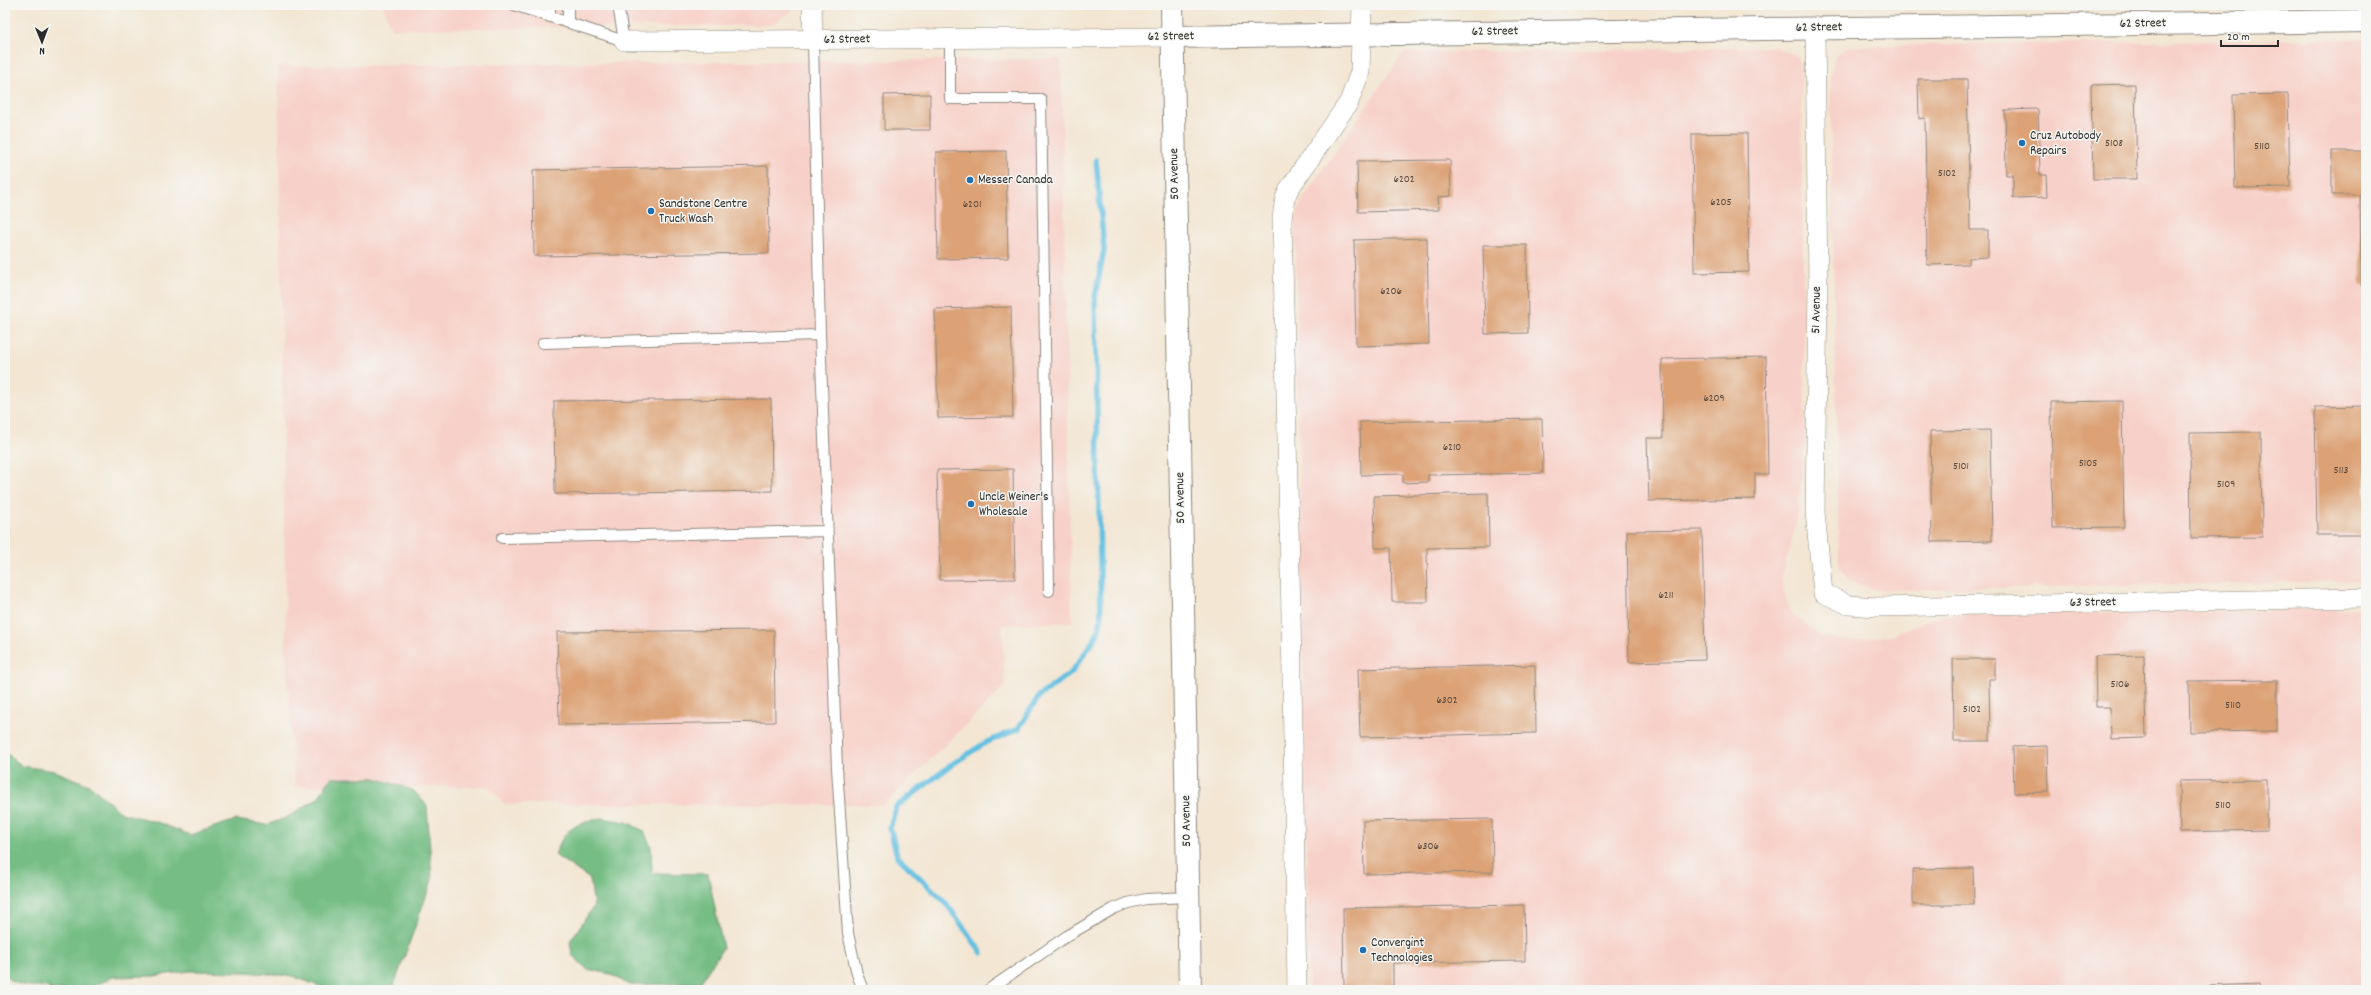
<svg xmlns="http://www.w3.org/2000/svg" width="2371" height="995" font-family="Dekko,sans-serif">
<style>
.built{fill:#f7d1c9}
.forest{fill:#74bd84;stroke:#507458}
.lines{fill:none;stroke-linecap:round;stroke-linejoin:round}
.stream{stroke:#63c0e1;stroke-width:5.5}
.building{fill:#dca174}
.service-casing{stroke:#8f887f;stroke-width:12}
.minor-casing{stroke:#8f887f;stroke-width:20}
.secondary-casing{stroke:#8f887f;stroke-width:24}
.primary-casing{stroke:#8f887f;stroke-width:24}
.service{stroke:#fff;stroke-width:10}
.minor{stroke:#fff;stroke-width:19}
.secondary{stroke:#fff;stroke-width:22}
.primary{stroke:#fff;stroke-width:22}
.poi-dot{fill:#1f6fb2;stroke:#f6f6f2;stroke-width:1.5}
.labels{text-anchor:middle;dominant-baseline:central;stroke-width:3;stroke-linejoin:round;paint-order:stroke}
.number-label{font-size:11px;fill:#57483d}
.street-label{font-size:13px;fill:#2b2b2b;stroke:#f6f6f2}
.poi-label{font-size:13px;fill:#2b2b2b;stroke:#f6f6f2;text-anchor:start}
</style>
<rect width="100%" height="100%" fill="#f6f6f2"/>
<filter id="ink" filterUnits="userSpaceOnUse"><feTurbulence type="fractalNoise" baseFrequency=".025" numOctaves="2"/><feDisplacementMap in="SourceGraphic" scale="8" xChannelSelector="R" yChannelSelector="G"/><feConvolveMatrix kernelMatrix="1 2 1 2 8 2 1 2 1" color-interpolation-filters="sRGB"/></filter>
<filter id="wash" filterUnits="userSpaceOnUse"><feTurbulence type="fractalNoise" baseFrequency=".012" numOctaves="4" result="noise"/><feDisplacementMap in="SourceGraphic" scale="16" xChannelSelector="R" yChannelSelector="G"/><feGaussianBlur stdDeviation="0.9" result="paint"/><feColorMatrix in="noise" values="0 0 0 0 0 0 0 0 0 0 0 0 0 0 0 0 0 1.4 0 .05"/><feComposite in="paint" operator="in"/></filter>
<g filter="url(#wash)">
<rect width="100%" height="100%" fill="#f3e6d3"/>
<path class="built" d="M383 5H794L791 12 771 25 391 29Z
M1805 5H1979L1805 7Z
M2366 39V581L1877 590 1849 581 1839 566 1830 75 1835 56 1849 46Z
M1775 47 1797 56 1801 71 1805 440 1797 520 1781 581 1790 612 1823 637 1853 641 1891 635 1940 615 2366 609V990H1309L1295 219 1302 200 1403 53Z
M1061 59 1072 622 1002 625 1005 686 884 805 504 804 489 787 295 786 286 656 278 66Z"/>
<path class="forest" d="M5 752 22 766 55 771 91 786 121 813 157 822 190 835 236 820 267 825 288 817 318 798 331 778H375L413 790 427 806 432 880 393 988 330 990 292 976 245 972 190 971 154 976 113 977 94 986V990H49V987C36 987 14 987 5 975Z
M601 818 626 822 644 831 651 847 652 873 708 874 723 948 700 983 630 985 610 974 587 969 572 955 570 941 594 906 590 879 555 855C565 827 574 825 601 818Z"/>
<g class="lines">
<path class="stream" d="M982 953 945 902 897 856 890 828 896 807 954 763 985 743 1018 729 1039 696 1072 672 1097 635 1101 620 1095 298 1104 249 1096 160"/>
</g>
<g id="blocks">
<path class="building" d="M1918 79H1967L1970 230H1988V257L1969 258V264L1927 265 1925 118 1919 119Z
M2135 84 2137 179H2093L2091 85Z
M930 94V130H884V95Z
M2288 94 2290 187 2235 188 2233 95Z
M2038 109 2040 175H2046L2047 197 2013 198V175H2006L2005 110Z
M1747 133 1749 272 1694 273 1692 134Z
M1006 151 1008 258 938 259 936 152Z
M2332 151H2366V285L2361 286 2360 195H2332Z
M1450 160 1451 196 1438 197 1439 210 1358 212 1357 161Z
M768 166 769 253 534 256 533 170Z
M1427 238 1429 344 1356 346 1354 240Z
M1483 245H1527L1528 333 1485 334Z
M1011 307 1013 417 938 418 935 309Z
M1766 357 1768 474H1755V499L1649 501 1647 438H1663L1662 359Z
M771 399 772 491 555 494 554 401Z
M2122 401 2124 527 2053 528 2051 402Z
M2366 406V535H2317L2315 407Z
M1542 419 1543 473 1428 475V482L1403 483V474L1361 475 1360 422Z
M1990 430 1992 541 1932 542 1930 431Z
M2261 432 2262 537 2191 538 2190 433Z
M1013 469 1015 579 940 580 937 470Z
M1488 493 1489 547 1427 548 1428 602H1392L1391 548H1375L1374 496Z
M1702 530 1705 660 1629 662 1627 531Z
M774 630 775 722 559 725 557 632Z
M2144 655 2146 738 2111 739 2110 707H2096L2095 656Z
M1953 659H1995V679H1989L1990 741H1954Z
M1535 665 1536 733 1360 737 1358 669Z
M2277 680V731L2190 732 2189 681Z
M2047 746 2048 792 2014 793 2013 747Z
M2267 780V830L2180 832 2179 781Z
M1492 819 1493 872 1364 874 1363 821Z
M1973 868 1974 905H1913V869Z
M1524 905 1525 961 1393 963V990H1344L1343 908Z
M2259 984 2260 990H2206V986Z
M2114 987V990H2061V988Z"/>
</g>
</g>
<g filter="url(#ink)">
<use href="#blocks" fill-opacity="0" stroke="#8f887f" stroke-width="1"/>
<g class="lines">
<defs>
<path id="service" d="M514 5 624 41 618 5
M550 5V17
M568 5V23
M950 39V99H1041L1049 591
M813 41 820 335 837 768 848 933 857 974 863 990
M543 343 820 335
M502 538 827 531
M988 990 1067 936 1113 909 1128 903 1146 899 1188 897"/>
<path id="minor" d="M812 5 813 41
M1815 28 1818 286 1815 512 1823 593 1849 605 1876 607 2366 598
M624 41 1173 37
M1297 990 1291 615 1282 218 1285 198 1289 189 1349 102 1360 72 1362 5"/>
<path id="secondary" d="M1173 37 2366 21"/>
<path id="primary" d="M1172 5 1190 990"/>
</defs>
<use href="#service" class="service-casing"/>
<use href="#minor" class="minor-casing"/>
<use href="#secondary" class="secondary-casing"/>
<use href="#primary" class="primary-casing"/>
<use href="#service" class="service"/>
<use href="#minor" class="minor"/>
<use href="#secondary" class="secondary"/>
<use href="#primary" class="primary"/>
</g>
</g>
<g class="poi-dot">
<circle cx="2022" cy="143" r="4"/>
<circle cx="970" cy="180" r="4"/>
<circle cx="651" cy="211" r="4"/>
<circle cx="971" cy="504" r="4"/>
<circle cx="1363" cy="950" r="4"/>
</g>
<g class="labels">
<g class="number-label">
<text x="2114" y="144">5108</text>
<text x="2262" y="147">5110</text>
<text x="1947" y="174">5102</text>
<text x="1404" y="180">6202</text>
<text x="1721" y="203">6205</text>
<text x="972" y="205">6201</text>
<text x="1391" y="292">6206</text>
<text x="1714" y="399">6209</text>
<text x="1452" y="448">6210</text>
<text x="2088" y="464">5105</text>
<text x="1961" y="467">5101</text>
<text x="2341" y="471">5113</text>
<text x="2226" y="485">5109</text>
<text x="1666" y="596">6211</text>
<text x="2120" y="685">5106</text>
<text x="1447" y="701">6302</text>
<text x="2233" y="706">5110</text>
<text x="1972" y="710">5102</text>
<text x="2223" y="806">5110</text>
<text x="1428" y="847">6306</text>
</g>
<g class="street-label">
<text transform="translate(2143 24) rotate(-1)">62 Street</text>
<text transform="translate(1819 28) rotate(-1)">62 Street</text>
<text transform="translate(1495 32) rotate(-1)">62 Street</text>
<text transform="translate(1171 37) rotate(-1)">62 Street</text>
<text transform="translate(847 40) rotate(-1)">62 Street</text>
<text transform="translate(1175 174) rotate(-91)">50 Avenue</text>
<text transform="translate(1817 310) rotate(-89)">51 Avenue</text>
<text transform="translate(1181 498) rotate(-91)">50 Avenue</text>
<text transform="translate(2093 603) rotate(-1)">63 Street</text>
<text transform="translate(1187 821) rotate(-91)">50 Avenue</text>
</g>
<g class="poi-label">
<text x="2030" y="136">Cruz Autobody<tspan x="2030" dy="15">Repairs</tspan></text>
<text x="978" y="180">Messer Canada</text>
<text x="659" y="204">Sandstone Centre<tspan x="659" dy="15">Truck Wash</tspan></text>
<text x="979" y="497">Uncle Weiner's<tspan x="979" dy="15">Wholesale</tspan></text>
<text x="1371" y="943">Convergint<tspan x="1371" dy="15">Technologies</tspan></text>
</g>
</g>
<rect width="2371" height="995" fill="none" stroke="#f6f6f2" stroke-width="20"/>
<g transform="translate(42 42) rotate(179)" stroke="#f6f6f2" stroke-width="3" paint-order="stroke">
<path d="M0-3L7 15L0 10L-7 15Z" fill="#2b2b2b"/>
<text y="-6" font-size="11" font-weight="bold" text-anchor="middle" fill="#2b2b2b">N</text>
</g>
<path d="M2221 40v6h57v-6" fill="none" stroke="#2b2b2b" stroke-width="2"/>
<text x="2227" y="40" font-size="12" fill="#2b2b2b" stroke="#f6f6f2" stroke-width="3" paint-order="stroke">20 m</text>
</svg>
